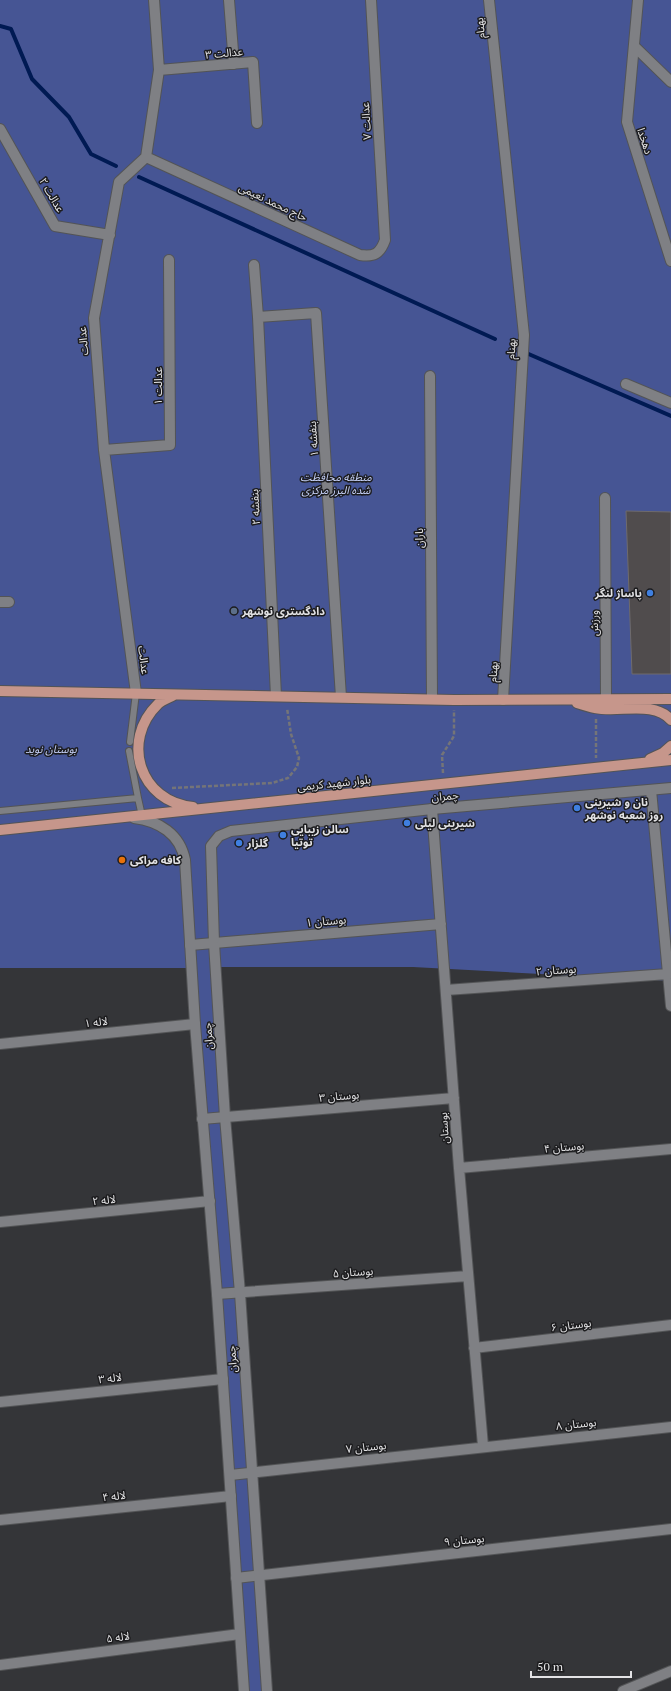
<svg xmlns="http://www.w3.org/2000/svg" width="671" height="1691" font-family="'PT Serif','Noto Sans Arabic',serif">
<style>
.green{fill:#465594}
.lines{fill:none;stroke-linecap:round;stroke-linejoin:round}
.stream{stroke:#001a53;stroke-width:4}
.building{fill:#504c4d;stroke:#6f6b6c}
.service-casing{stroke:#535456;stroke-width:8}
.minor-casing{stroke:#535456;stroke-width:12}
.tertiary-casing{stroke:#535456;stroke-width:12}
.primary-casing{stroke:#535456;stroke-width:12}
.path{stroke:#757578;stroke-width:2.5;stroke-dasharray:4 2;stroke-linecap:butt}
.service{stroke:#7f8084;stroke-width:6}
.minor{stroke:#7f8084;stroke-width:10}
.tertiary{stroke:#7f8084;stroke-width:10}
.primary{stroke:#c6968b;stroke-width:10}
.shop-dot{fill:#3f7fe0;stroke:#1c1c1e;stroke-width:1.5}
.service-dot{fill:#5c6f8a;stroke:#1c1c1e;stroke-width:1.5}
.food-dot{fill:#e8710a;stroke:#1c1c1e;stroke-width:1.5}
.labels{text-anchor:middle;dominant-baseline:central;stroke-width:3;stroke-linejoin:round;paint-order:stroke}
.street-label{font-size:11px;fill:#e3e3e5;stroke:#1c1c1e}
.park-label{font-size:11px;font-style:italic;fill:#c5d0f7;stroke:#1c1c1e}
.poi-label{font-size:11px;font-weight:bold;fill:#e3e3e5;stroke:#1c1c1e;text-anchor:start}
</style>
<rect width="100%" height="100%" fill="#343538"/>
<path class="green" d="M0 0H671V981L413 967H214L224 1116 202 1118 192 968H0Z
M223 1118 238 1291 218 1293 203 1120Z
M239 1294 251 1471 231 1474 218 1295Z
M251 1474 257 1574 237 1576 231 1476Z
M258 1577 266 1691H246L238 1579Z"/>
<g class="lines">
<path class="stream" d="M0 26 11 29 32 79 69 117 91 154 116 166
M139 177 495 339
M524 352 671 416"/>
</g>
<path class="building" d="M626 511 671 512V674H632Z"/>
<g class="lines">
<defs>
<path id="service" d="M130 742 136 693
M129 751 138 798
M0 811 138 798 142 816"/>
<path id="minor" d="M229 0 234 64
M489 0 524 335 503 700
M634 46 671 82
M159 70 253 62 257 123
M0 129 55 226 110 235
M146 157 360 255C374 257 380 254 385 240L371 0
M254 265 258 317 316 313 341 697
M258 317 276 696
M430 376 432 699
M626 384 671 403
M104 450 170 445 169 260
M605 498 606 699
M0 602H9
M136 693 104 450 94 318 119 182 146 157 159 70 154 0
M651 790 671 1006
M432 809 459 1168 483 1446
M190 945 441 924
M446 990 668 974
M0 1044 195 1024
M202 1119 454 1098
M459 1168 671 1149
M0 1222 210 1201
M217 1294 468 1276
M474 1348 671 1325
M0 1402 223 1379
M230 1475 671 1427
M0 1520 231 1496
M236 1578 671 1529
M0 1665 240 1634
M623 1691 671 1671"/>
<path id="tertiary" d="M638 0 627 122 671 261
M134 818C159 821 180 834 185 860L195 1024 217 1294 244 1691
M267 1691 240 1293 225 1117 214 943 211 846 219 836 231 831 432 809 671 788"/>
<path id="primary" d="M0 691 454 700 671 699
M174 695C169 698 162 700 158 704 120 741 140 802 193 807
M577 703C583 705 589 707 595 708 619 713 654 700 671 720
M650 759 663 753 671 746
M0 830 671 760"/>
</defs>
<use href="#service" class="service-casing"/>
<use href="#minor" class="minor-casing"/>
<use href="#tertiary" class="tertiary-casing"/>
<use href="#primary" class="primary-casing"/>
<path class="path" d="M596 719V758
M443 773 442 755 454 736V710
M172 788 272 783 288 778 297 767 299 758 291 734 287 708"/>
<use href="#service" class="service"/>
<use href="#minor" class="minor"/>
<use href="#tertiary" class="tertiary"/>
<use href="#primary" class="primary"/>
</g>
<g class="shop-dot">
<circle cx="650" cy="593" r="4"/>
<circle cx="577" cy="808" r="4"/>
<circle cx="407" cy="823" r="4"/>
<circle cx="283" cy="835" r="4"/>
<circle cx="239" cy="843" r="4"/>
</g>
<circle class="service-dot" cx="234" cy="611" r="4"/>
<circle class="food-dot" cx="122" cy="860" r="4"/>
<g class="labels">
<g class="street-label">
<text transform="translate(480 28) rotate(-96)">بهنام</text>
<text transform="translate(224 53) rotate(-5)">عدالت ۳</text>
<text transform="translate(366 121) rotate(-93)">۷ عدالت</text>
<text transform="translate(645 141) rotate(72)">دهخدا</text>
<text transform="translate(52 195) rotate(60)">عدالت ۲</text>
<text transform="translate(273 202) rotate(25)">حاج محمد نعیمی</text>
<text transform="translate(83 341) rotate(-95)">عدالت</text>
<text transform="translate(511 349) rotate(-87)">بهنام</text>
<text transform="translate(158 386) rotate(-90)">عدالت ۱</text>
<text transform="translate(313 439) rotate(-94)">بنفشه ۱</text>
<text transform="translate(255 507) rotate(-93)">بنفشه ۲</text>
<text transform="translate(419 538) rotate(-90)">باران</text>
<text transform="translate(594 623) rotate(-90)">ورزش</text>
<text transform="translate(144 660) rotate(83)">عدالت</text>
<text transform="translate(493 672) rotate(-87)">بهنام</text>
<text transform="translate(334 783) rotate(-6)">بلوار شهید کریمی</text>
<text transform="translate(445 796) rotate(-5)">چمران</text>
<text transform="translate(326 921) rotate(-5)">بوستان ۱</text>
<text transform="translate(556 970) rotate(-4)">بوستان ۲</text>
<text transform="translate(96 1022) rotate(-6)">لاله ۱</text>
<text transform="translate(208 1036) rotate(-94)">چمران</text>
<text transform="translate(339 1096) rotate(-5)">بوستان ۳</text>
<text transform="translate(444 1128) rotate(-94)">بوستان</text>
<text transform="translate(564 1147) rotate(-5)">بوستان ۴</text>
<text transform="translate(104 1200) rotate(-6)">لاله ۲</text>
<text transform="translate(353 1272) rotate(-4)">بوستان ۵</text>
<text transform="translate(571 1325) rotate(-7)">بوستان ۶</text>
<text transform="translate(232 1359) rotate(-94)">چمران</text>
<text transform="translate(110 1378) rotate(-6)">لاله ۳</text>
<text transform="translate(576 1424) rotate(-6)">بوستان ۸</text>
<text transform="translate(366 1447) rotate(-6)">بوستان ۷</text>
<text transform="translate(114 1496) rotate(-6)">لاله ۴</text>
<text transform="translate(464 1540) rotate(-6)">بوستان ۹</text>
<text transform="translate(118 1637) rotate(-7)">لاله ۵</text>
</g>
<g class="park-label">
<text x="336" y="477">منطقه محافظت<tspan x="336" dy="13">شده البرز مرکزی</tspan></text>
<text x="51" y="749">بوستان نوید</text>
</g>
<g class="poi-label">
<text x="642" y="593" text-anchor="end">پاساژ لنگر</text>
<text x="242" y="611">دادگستری نوشهر</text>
<text x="585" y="802">نان و شیرینی<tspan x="585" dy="13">روز شعبه نوشهر</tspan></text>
<text x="415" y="823">شیرینی لیلی</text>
<text x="291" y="829">سالن زیبایی<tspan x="291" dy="13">توتیا</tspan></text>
<text x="247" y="843">گلزار</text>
<text x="130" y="860">کافه مراکی</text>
</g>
</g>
<path d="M531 1671v6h100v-6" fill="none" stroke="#e3e3e5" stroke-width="2"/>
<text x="537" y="1671" font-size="12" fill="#e3e3e5" stroke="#1c1c1e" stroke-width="3" paint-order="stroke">50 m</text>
</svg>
